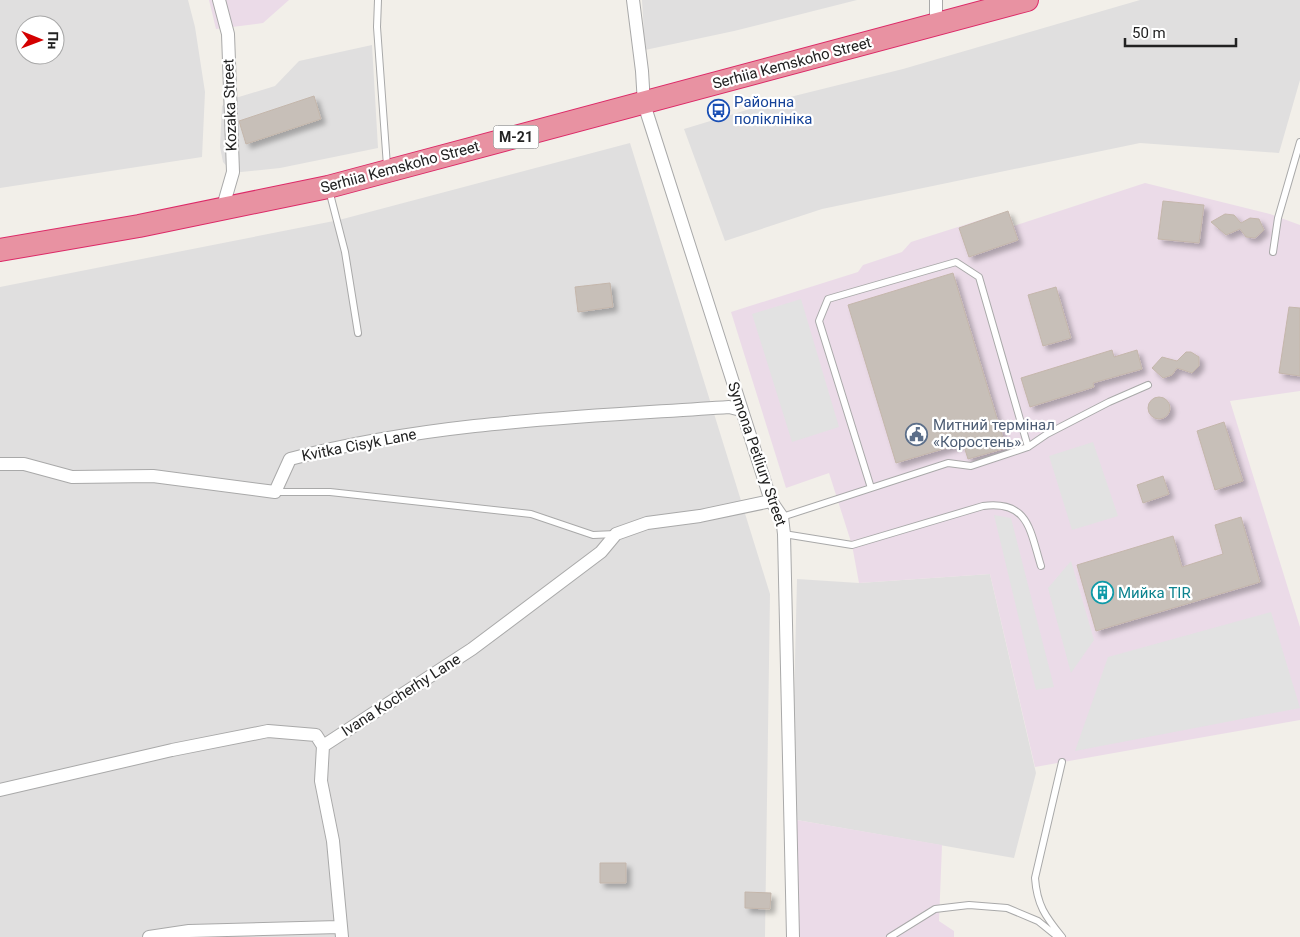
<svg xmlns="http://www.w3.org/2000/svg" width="1300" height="937" font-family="Roboto,sans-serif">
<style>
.residential{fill:#e0dfdf;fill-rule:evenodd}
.industrial{fill:#ebdbe8}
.parking{fill:#e2e2e2}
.building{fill:#c7bfb8;stroke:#c4b6ab;filter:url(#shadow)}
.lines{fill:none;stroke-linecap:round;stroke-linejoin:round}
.lane-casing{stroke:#a9a9a9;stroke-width:8}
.street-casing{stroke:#a9a9a9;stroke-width:14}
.highway-casing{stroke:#dc2a67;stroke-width:24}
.lane{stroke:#fff;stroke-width:6}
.street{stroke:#fff;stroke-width:12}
.highway{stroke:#e892a2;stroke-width:22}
.labels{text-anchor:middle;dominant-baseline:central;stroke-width:4.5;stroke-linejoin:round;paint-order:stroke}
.shield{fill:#fff;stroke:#646464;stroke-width:1}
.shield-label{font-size:14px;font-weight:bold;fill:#222}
.street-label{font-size:15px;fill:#222;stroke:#fff}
.transit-label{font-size:15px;fill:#164399;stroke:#fff;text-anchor:start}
.service-label{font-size:15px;fill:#4e5e75;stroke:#fff;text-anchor:start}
.culture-label{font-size:15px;fill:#0d838f;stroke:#fff;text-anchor:start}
</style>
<defs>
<filter id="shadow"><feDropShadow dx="4.5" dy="4.5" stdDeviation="2.5" flood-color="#0004"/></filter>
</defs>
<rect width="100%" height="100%" fill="#f2efe9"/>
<path class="residential" d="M0 0H188L195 27 205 92 202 157 0 188ZM25 25H55V55H25Z
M642 0H857L734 31 645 50Z
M1140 0H1300V80L1279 153 1140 143 822 209 725 241 684 129 786 98 903 69Z
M372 45 378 148 280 168 241 172 231 171 223 162 220 147 222 106 229 100 275 86 299 61Z
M630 143 770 594 765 937H0V287L339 220Z
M990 574 1036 773 1014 858 791 819 797 579 859 583Z"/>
<path class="industrial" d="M209 0H289L263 23 216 29Z
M1145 183 1270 214 1300 225V391L1230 401 1300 627V720L1035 767 990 574 859 583 852 545 829 473 786 488 731 312 858 272 863 265 902 252 911 242 1008 211 1014 226Z
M791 819 942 845 939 921 954 931V937H790Z"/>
<path class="parking" d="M801 299 839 427 792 442 752 314Z
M1093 442 1118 516 1072 530 1049 456Z
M994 515 1011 518 1054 687 1036 690Z
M1071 561 1094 640 1071 673 1048 588Z
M1271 612 1300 708 1075 751 1108 657Z"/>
<path class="building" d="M314 96 321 119 246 144 239 121Z
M1163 201 1204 205 1199 243 1158 239Z
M1008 211 1018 240 969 257 959 228Z
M1225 214 1234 215 1241 223 1250 218 1259 219 1264 230 1255 238 1246 237 1240 229 1226 235 1211 222Z
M953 273 1006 448 968 459 963 443 896 463 848 305Z
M610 283 613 307 578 312 575 287Z
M1056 287 1071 338 1043 346 1028 295Z
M1289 307 1300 308V376L1279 373Z
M1112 350 1114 357 1137 350 1142 369 1093 383 1094 387 1030 407 1021 378Z
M1186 352H1191L1199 357V366L1192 373 1177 368 1172 375 1163 378 1152 368 1162 357 1177 361Z
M1148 408a11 11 0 1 1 22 0a11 11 0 1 1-22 0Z
M1224 422 1243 481 1215 490 1197 431Z
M1163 476 1169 494 1143 503 1137 485Z
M1241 517 1260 582 1096 631 1077 565 1173 536 1182 567 1223 554 1215 525Z
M600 863H626V883H600Z
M745 892 771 893 770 909 745 908Z"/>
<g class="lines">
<defs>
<path id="lane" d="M378 0 377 27 387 166
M329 190 345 252 358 333
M1273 252 1278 218 1300 142
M871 488 819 321 828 299 956 262 979 277 1028 447
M275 492H330L531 514 593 535 616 534
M782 517 948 463 971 466 1028 447 1047 434 1109 402 1148 385
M784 534 852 545 983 506C1029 500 1030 531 1041 566
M890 937 935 909 969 905 1007 908 1038 921 1058 937
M1062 937C1045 916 1037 905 1035 878L1062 762"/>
<path id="street" d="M219 0 228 34 233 172 222 210
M633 0 642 71 644 104 771 501 782 517 784 534 793 937
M936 24V0
M0 464H24L72 477 153 476 275 492 290 459C433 421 583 417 729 407L741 410
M323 746 321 781 333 841 342 937
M0 790 172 750 268 731 316 735 323 746 472 649 601 552 616 534 647 523 700 516 771 501
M149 937 189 931 339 927"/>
<path id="highway" d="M0 250 139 226 328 187 1027 0"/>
</defs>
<use href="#lane" class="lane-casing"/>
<use href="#street" class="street-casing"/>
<use href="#highway" class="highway-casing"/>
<use href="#lane" class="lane"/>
<use href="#street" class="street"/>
<use href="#highway" class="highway"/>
</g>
<defs>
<symbol id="bus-ring" viewBox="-11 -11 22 22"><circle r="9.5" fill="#fff" stroke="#1a4fb4" stroke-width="1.5"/><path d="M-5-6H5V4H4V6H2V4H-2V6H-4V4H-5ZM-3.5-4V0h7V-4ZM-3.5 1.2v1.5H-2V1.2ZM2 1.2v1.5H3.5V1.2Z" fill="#1a4fb4"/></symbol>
<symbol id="civic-ring" viewBox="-11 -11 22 22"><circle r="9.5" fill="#fff" stroke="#5c6f8a" stroke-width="1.5"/><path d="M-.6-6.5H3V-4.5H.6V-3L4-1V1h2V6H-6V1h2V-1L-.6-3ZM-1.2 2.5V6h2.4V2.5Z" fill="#5c6f8a"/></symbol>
<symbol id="building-ring" viewBox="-11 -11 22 22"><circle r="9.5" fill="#fff" stroke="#0f9aa8" stroke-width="1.5"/><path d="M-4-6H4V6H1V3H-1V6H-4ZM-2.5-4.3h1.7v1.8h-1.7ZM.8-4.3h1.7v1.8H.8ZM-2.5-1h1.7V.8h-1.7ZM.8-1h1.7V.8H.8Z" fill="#0f9aa8"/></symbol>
</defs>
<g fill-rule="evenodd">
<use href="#bus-ring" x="706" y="98" width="25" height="25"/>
<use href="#civic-ring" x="904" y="422" width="25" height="25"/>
<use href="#building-ring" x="1090" y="580" width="25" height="25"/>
</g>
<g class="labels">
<rect class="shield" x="493.5" y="125.5" width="45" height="23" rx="4"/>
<g class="shield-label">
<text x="516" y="137">М-21</text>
</g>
<g class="street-label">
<text transform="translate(792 63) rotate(-15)">Serhiia Kemskoho Street</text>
<text transform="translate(230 105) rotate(-92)">Kozaka Street</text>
<text transform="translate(400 167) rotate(-15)">Serhiia Kemskoho Street</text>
<text transform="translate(359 445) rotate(-11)">Kvitka Cisyk Lane</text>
<text transform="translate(757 454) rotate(71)">Symona Petliury Street</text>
<text transform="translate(401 695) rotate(-33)">Ivana Kocherhy Lane</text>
</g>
<g class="transit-label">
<text x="734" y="102">Районна<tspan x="734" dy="17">поліклініка</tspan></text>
</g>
<g class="service-label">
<text x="933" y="425">Митний термінал<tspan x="933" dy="17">«Коростень»</tspan></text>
</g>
<g class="culture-label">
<text x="1118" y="593">Мийка TIR</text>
</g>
</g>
<g transform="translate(40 40) rotate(91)"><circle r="24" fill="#ffffff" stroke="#a7a7a7"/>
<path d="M0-4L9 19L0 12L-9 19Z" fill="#d40000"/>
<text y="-8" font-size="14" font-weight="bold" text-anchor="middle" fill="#222222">Пн</text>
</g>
<path d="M1125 38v8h111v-8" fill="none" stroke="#222222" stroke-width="2.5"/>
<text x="1132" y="38" font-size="15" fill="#222222" stroke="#ffffff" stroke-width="4" paint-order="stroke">50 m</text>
</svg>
